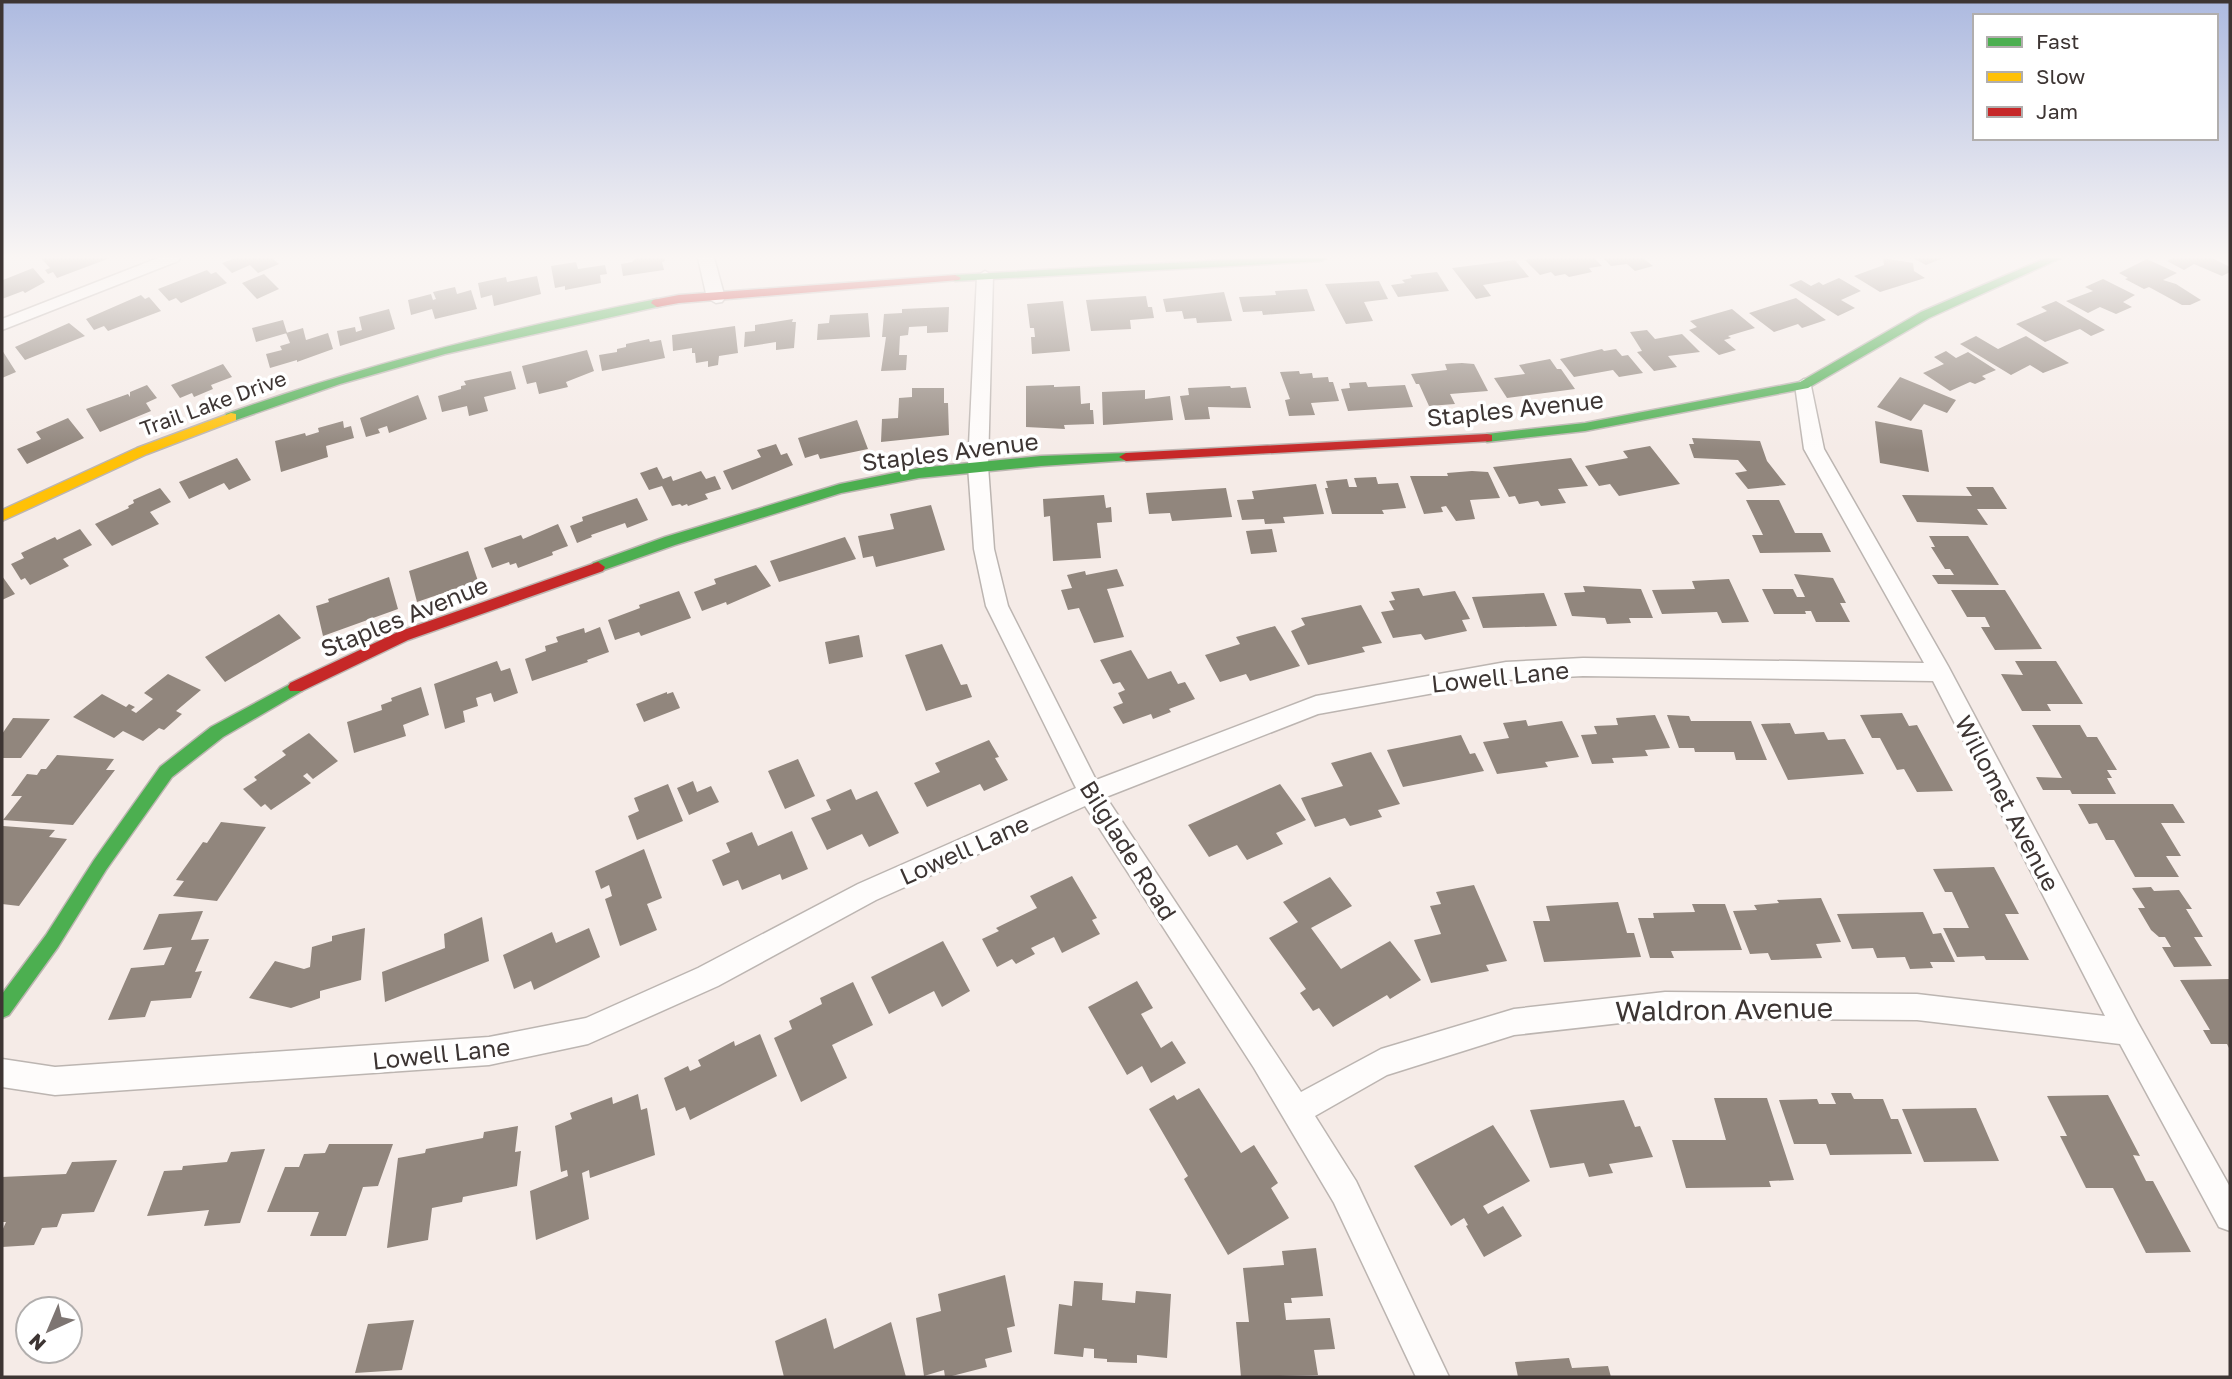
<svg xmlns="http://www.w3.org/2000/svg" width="2232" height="1379" font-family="'Golos Text',sans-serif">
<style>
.building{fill:#91867d}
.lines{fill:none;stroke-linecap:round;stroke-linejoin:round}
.street-casing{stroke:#bcb5b1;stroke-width:3}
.fast-casing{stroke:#bcb5b1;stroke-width:3}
.slow-casing{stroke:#bcb5b1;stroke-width:3}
.jam-casing{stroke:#bcb5b1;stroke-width:3}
.street{fill:#fefcfb;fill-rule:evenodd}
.fast{fill:#4caf50;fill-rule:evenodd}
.slow{fill:#ffc107;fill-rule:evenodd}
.jam{fill:#c62828;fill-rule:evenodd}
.labels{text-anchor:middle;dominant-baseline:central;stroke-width:7;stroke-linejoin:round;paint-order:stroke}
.far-street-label{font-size:21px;fill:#3d3533;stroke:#fff}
.street-label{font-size:24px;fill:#3d3533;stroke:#fff}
.near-street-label{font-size:28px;fill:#3d3533;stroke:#fff}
</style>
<rect width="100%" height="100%" fill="#f5ebe7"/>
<path class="building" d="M41 258H110L57 278 53 272 48 274 45 270 50 268Z
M235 258H272L279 264 258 273 250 265 232 273 222 263Z
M636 258H664L665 261 662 262 664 270 623 276 621 264 632 262Z
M1534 258H1594L1602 266 1589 268 1592 272 1569 277 1565 274 1555 276 1551 272 1540 275 1525 260Z
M1603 258H1643L1653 266 1635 271 1627 264 1611 266Z
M1883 258 1913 263 1914 271 1925 278 1880 292 1854 276 1884 265Z
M1913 258H1943L1926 265Z
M2173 258H2212L2230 267V272L2222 276 2194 264 2184 270 2167 261Z
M2147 259 2177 273 2163 280 2176 284 2201 300 2190 305H2182L2149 287 2144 289 2125 279 2128 278 2119 273Z
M1515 260 1529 277 1483 285 1491 296 1476 299 1452 268Z
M576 262 578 269 605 265 607 274 600 275 601 283 565 290V286L555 288 551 266Z
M33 268 45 282 25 293 23 291 2 299 3 280Z
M207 270 211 274 216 272 227 283 181 303 176 298 169 301 158 289Z
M1437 272 1449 291 1398 297 1391 285 1405 283 1402 280 1412 278 1410 275Z
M264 274 279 289 257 299 242 283Z
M537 276 541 294 494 306 492 295 481 298 478 283 506 277 507 282Z
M1839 278 1861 291 1841 300 1855 308 1838 316 1789 285 1801 280 1811 286 1819 282 1823 285Z
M2103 279 2135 295 2123 302 2132 307 2116 314 2100 307 2088 313 2066 301 2093 291 2085 287Z
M1379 281 1388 299 1364 302 1373 321 1346 324 1325 284Z
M455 287 457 294 471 290 477 309 435 319 432 309 411 315 408 300 431 294 433 300 436 299 433 292Z
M1307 289 1315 311 1263 315 1262 311 1243 312 1239 297 1276 295 1275 291Z
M1224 292 1232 321 1197 323 1196 318 1184 319 1182 311 1166 312 1163 299Z
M141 295 145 299 149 297 161 311 108 331 104 326 94 330 86 319Z
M1146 296 1148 307H1152L1154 318 1130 320 1131 329 1091 331 1086 300Z
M1796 298 1826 320 1802 328 1798 324 1774 332 1749 313Z
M1063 301 1070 351 1032 354 1031 337H1035L1034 328H1030L1027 304Z
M2056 301 2105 330 2091 336 2080 329 2045 342 2016 324 2047 311 2041 307Z
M949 307 948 332 927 333V326L909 327 908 335 900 336 899 355H907L906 370 881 371 886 337H882L884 314 902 313V309Z
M389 309 395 329 340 346 337 331 355 327 356 332 362 330 359 317Z
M1732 309 1755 328 1728 336 1731 338 1724 340 1736 350 1719 355 1689 330 1697 327 1690 321Z
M868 313 870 337 817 340 818 324 829 323 830 315Z
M793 319 792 322H796L794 348 776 350V342L744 347 745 332 755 331V325Z
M283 320 287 333 256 342 252 328Z
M69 323 85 336 25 360 15 347Z
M735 326 738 353 719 356 718 365 708 367V361L696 363 695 353H692V348L673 351 672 335Z
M303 328 306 340 328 333 333 349 297 362V360L270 368 266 354 282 350 280 346 290 343 286 333Z
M1647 330 1655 339 1682 334 1700 352 1668 356 1677 367 1654 371 1637 352 1642 351 1630 332Z
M1976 336 1998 349 2026 336 2069 363 2043 373 2030 365 2011 375 1960 344Z
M649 339 650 342 661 340 665 358 602 371 599 355 617 352V349L626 347V344Z
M1602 349 1604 351 1616 349 1622 356 1628 355 1643 373 1619 377 1613 370 1574 377 1560 359Z
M2 350 16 372 2 378Z
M587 350 594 371 566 382 568 387 539 394 536 382 527 384 522 366Z
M1946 351 1956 358 1968 352 1996 370 1982 376 1986 379 1975 384 1970 382 1950 391 1923 373 1944 364 1934 357Z
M1550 359 1557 369H1561L1575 389 1507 398 1494 378 1525 374 1519 365Z
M1462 363 1474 364 1488 391 1450 394 1455 404 1429 406 1419 384H1416L1411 374 1447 370 1445 364Z
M223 364 232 377 211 385 213 389 194 397 192 393 180 398 171 385Z
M511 371 516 389 484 397 488 411 469 416 467 406 442 412 438 396 461 389V386L466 385 464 381Z
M1299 371 1300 374 1312 373 1313 378 1328 377 1329 382H1333L1339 401 1311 403 1315 415 1289 416 1285 400 1290 399 1280 372Z
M1900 377 1956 400 1947 413 1924 404 1911 421 1877 407Z
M1366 382 1368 387 1405 385 1413 407 1348 411 1341 389 1350 388 1349 383Z
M147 385 157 398 146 403 151 411 100 432 86 409 128 394 130 397V392Z
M1054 385V387L1080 386 1081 404 1090 403V410H1093L1094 424 1064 425 1065 429 1026 427V386Z
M1230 386 1231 388 1246 387 1251 408 1208 407 1210 419 1185 420 1180 396 1189 395 1188 388Z
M912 388H944V403H948L949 435 881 442 882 419 898 418 899 398 912 397Z
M1145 390V399L1170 396 1173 420 1103 425 1102 392Z
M418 395 427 419 389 433 387 426 378 429 380 433 366 437 360 418Z
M68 418 84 438 27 464 17 449 41 439 36 432Z
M857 420 868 449 820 459 818 454 805 458 798 438Z
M343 421 344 428 351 426 354 438 326 446 328 457 281 472 275 441 305 433 306 436 319 432 318 428Z
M1875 421 1922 430 1929 472 1880 463Z
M1692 438 1760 441 1767 461 1786 485 1748 489 1735 473 1747 471 1738 460 1694 458 1689 444H1694Z
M776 444 781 455 787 453 793 465 732 490 723 471 761 457 757 450Z
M1650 446 1680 484 1619 496 1610 484 1599 486 1585 466 1628 458 1623 451Z
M237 458 251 480 229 490 224 483 189 499 179 482Z
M1571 458 1588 486 1558 489 1566 503 1541 506 1538 501 1519 504 1515 496 1509 497 1493 467Z
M657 467 663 479 671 476 673 481 701 471 706 479 715 476 721 489 705 494 708 499 688 506 687 504 682 506 680 504 672 506 662 486 649 490 640 473Z
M1472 471 1488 472 1500 498 1470 500 1475 519 1456 521 1446 506 1441 507 1443 512 1424 514 1410 476H1448L1447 473Z
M1376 477 1378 484 1398 483 1406 508 1382 510 1384 514H1332L1325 488H1328L1326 481 1347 479 1349 487H1357L1354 478Z
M1316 484 1324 514 1283 517 1285 523 1265 524 1264 519 1242 520 1237 500 1254 499 1252 491Z
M1966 487H1993L2007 509H1977L1988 525 1917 522 1902 495 1972 496Z
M160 488 171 502 150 512 159 524 112 546 95 524 129 508 128 506 134 503 133 500Z
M1226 488 1232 517 1172 521 1170 513 1149 514 1146 493Z
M1104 495 1106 508 1111 507 1112 522 1097 523 1101 558 1053 561 1050 516 1044 517 1043 499Z
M637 498 648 520 627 528 625 523 591 535 592 537 577 543 570 526 583 521 582 517Z
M1746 500H1779L1795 533H1822L1831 552 1760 553 1752 535H1763Z
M931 505 945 550 876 567 873 556 863 558 858 536 894 529 890 514Z
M558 524 568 546 552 552 553 555 518 568 516 563 510 565 509 562 492 568 484 548 521 535 523 539Z
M80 529 92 545 63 559 69 566 30 585 25 578 21 580 11 564 24 558 21 553 55 537 57 540Z
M1272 529 1277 552 1251 554 1246 531Z
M1929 536H1968L1999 585 1938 584 1932 575H1954L1950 569H1945L1931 547H1935Z
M845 537 856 559 779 582 770 561Z
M468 551 478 581 417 602 409 571Z
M756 565 771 586 727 605 726 602 702 611 694 592 716 584 714 579Z
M1117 569 1124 586 1107 589 1124 637 1094 643 1079 608 1068 610 1061 590 1072 588 1067 575 1085 571 1086 575Z
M1794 574 1833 578 1846 603H1840L1850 622H1816L1811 611H1805L1806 614H1774L1762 589H1793L1797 597H1805Z
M2 576 15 594 2 600Z
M389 577 398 609 323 636 316 606 329 602 328 599Z
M1729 579 1749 622 1722 623 1717 612 1662 614 1652 590 1695 589 1692 581Z
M1583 586 1641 589 1653 618H1629L1631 623 1607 624 1605 618 1572 616 1564 593 1585 592Z
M1419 588 1423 596 1455 591 1470 619 1462 620 1467 631 1425 640 1421 634 1393 638 1381 612 1394 610 1389 601 1395 600 1391 592Z
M1951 590H2005L2042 649 1995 650 1981 627H1990L1985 617H1967Z
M679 591 691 618 641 636 639 632 615 640 608 620 640 608 639 605Z
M1544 593 1557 626 1483 628 1472 597Z
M1361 605 1382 643 1362 647 1365 652 1308 665 1291 631 1305 625 1301 618Z
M279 614 301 638 225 682 205 657Z
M1275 626 1300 666 1250 681 1246 674 1220 682 1205 655 1240 644 1236 637Z
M600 627 609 652 587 660 588 662 532 681 525 659 546 651 545 646 558 642 556 637 584 628 585 633Z
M859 635 863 657 829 664 825 642Z
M942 644 961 685 967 684 972 697 926 711 905 655Z
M1131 650 1148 679 1171 671 1178 684 1185 682 1195 699 1169 709 1171 712 1153 719 1151 714 1123 724 1113 707 1123 703 1118 693 1125 690 1120 682 1113 684 1100 660Z
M497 661 501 671 510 668 518 693 494 702 491 693 476 698 478 706 463 711 465 722 445 729 434 684Z
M2015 661H2056L2083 704H2047L2051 711H2022L2001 674 2023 675Z
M168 674 201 690 176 711 182 714 164 730 159 728 143 741 123 731 114 738 73 717 102 694 126 707 129 704 135 707 131 710 136 713 153 699 144 693Z
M421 687 429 715 403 725 406 736 354 753 347 722 382 710 381 705 392 701 391 698Z
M667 692V694L673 692 680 708 644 722 636 704Z
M1902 713 1909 726 1917 725 1953 791 1917 792 1904 769 1897 770 1880 738H1872L1860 715Z
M1655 715 1670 748 1645 750 1648 756 1612 758 1614 763 1592 764 1581 735 1597 734 1594 726 1618 725 1616 718Z
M1667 715 1689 716 1691 721H1751L1767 760H1736L1734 752H1695L1694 748H1679Z
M13 718 50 719 21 758H2V734Z
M1526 720 1528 726 1562 721 1579 757 1545 762 1548 767 1497 774 1483 742 1509 738 1503 723Z
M1790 723 1795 734 1824 732 1828 740 1845 739 1864 774 1788 780 1761 724Z
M2032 725H2080L2087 737H2097L2117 770H2107L2112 778H2107L2116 794H2072L2070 790H2043L2036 777 2062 778Z
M309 733 338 761 313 779 307 773 303 776 311 783 271 810 265 804 261 807 243 789 257 780 254 777 286 755 282 751Z
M1461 735 1470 754 1475 753 1484 771 1403 787 1387 750Z
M989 740 999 757 995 758 1008 780 984 791 980 784 927 807 914 783 940 772 935 763Z
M1371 752 1400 804 1378 810 1382 817 1350 826 1345 818 1315 827 1301 798 1343 786 1331 763Z
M57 755 114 759 106 770H115L73 825 3 820 22 796H11L27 774 37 775 41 769H46Z
M798 759 815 796 785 809 768 771Z
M693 781 697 792 711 786 719 802 689 815 677 788Z
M668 784 683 821 637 840 628 816 639 811 634 798Z
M1280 784 1306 820 1276 833 1283 844 1247 860 1237 845 1209 857 1188 825Z
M851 789 856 800 877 791 899 833 869 847 862 834 827 850 811 818 831 810 826 800Z
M2078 804H2173L2185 823H2161L2181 856H2166L2179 877H2135L2114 840H2106L2097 823 2089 824Z
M221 822 266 827 217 901 173 896 184 881 176 880 203 842 207 843Z
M3 826 55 830 49 837 67 839 19 906 2 904Z
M792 831 808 869 782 880 780 874 742 890 738 880 723 886 712 860 730 852 726 843 752 832 758 846Z
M644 849 662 898 647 904 657 930 620 946 605 899 612 896 609 885 601 889 595 871Z
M1994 867 2019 914H2005L2029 960H1986L1984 956 1957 957 1943 928H1969L1952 892H1945L1933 869Z
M1072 876 1097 918 1092 920 1100 934 1062 953 1054 937 1031 948 1035 954 1016 964 1012 959 997 967 982 939 999 931 996 928 1037 908 1030 896Z
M1330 877 1352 906 1311 928 1341 969 1390 941 1421 980 1390 999 1387 995 1333 1027 1319 1008 1313 1011 1300 993 1306 989 1269 938 1298 922 1283 902Z
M1474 885 1507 961 1486 965 1489 971 1431 983 1414 940 1441 934 1430 906 1441 904 1436 892Z
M2151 887 2154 891 2179 890 2192 909H2186L2203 937H2194L2212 966 2174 967 2162 947H2171L2165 937H2159L2151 930 2138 908H2145L2132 888Z
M1821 898 1841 942 1816 944 1822 958 1771 960 1768 953 1750 954 1733 911 1757 910 1754 905 1779 903 1777 900Z
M1618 902 1627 933H1634L1641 957 1544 962 1533 921H1550L1546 906Z
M1692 904H1725L1742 950 1671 951 1674 958H1650L1638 918H1654L1653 913 1695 912Z
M203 911 191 940 209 939 195 972 202 971 191 998 151 1001 145 1017 108 1020 131 968 164 965 172 947 143 950 159 914Z
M1923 912 1933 934 1941 933 1955 962H1930L1933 968 1910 969 1905 957 1877 958 1873 948 1852 949 1837 914Z
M482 917 489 961 385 1002 382 972 445 948 444 934Z
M365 928 361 980 320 991V998L291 1008 249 998 275 961 304 969 310 967 312 947 332 941V936Z
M589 928 600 957 534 990 531 981 514 989 503 955 552 932 556 943Z
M943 941 970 991 942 1007 934 991 889 1014 871 977Z
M2230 979V1050L2227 1044H2211L2203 1030H2210L2180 980Z
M1137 981 1153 1008 1141 1014 1161 1048 1172 1041 1186 1063 1151 1083 1142 1066 1127 1075 1088 1007Z
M853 982 873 1025 832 1045 847 1078 801 1102 774 1038 792 1029 789 1021 822 1004 820 998Z
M760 1034 777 1076 690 1120 685 1107 676 1111 664 1078 688 1066 690 1071 701 1066 698 1060 734 1041 735 1046Z
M1199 1088 1241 1153 1254 1145 1278 1183 1271 1188 1289 1218 1228 1255 1184 1179 1188 1176 1149 1109 1174 1095 1177 1100Z
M1831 1093H1851L1854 1099H1883L1891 1119H1898L1912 1154 1830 1155 1826 1144H1794L1779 1100 1817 1099 1819 1104H1836Z
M638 1094 641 1110 647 1108 655 1155 590 1178 589 1170 582 1173 589 1219 536 1240 530 1191 568 1176 567 1170 561 1172 555 1126 572 1119 570 1113 612 1097 613 1104Z
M2108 1095 2140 1156 2133 1155 2146 1181H2153L2191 1252 2146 1253 2113 1188H2086L2060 1136H2067L2047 1096Z
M1714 1098H1767L1794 1180 1769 1181 1771 1187 1686 1188 1672 1140H1726Z
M1624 1100 1635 1127 1640 1126 1653 1157 1609 1164 1613 1173 1589 1177 1584 1163 1550 1168 1530 1110Z
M1976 1108 1999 1161 1924 1162 1902 1109Z
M1493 1125 1530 1181 1483 1206 1488 1214 1503 1206 1522 1236 1484 1257 1466 1226 1468 1225 1464 1218 1451 1226 1414 1166Z
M518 1126 515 1152 521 1151 517 1186 463 1197 462 1202 432 1208 428 1240 387 1248 398 1158 425 1153 426 1149 483 1138 484 1132Z
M329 1144H393L378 1186 363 1187 346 1236H310L319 1212H267L285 1167H299L304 1154 325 1153Z
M265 1149 240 1223 204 1226 209 1210 147 1216 164 1171 182 1170 183 1166 227 1162 231 1152Z
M117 1160 94 1212 62 1214 57 1227 42 1228 34 1245 2 1247V1231L6 1222H2V1177L66 1174 72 1162Z
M1316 1248 1323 1296 1291 1298 1292 1303H1284L1286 1320 1330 1318 1335 1349 1314 1350 1318 1375 1241 1377 1236 1322H1249L1243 1268 1284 1265 1282 1251Z
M1005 1275 1015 1326 1007 1328 1012 1352 985 1359 987 1367 948 1377H945L944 1370 924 1376 916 1318 941 1311 938 1294Z
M1074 1281 1103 1283 1102 1300 1135 1303 1136 1291 1171 1294 1167 1358 1137 1355V1363L1107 1362V1359L1094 1358V1349L1084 1348 1083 1357 1054 1354 1059 1304 1072 1306Z
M826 1318 834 1349 891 1322 906 1377H784L775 1341Z
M414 1320 402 1370 355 1373 368 1324Z
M1569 1358 1572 1368 1608 1366 1611 1377H1518L1515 1362Z"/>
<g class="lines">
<defs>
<path id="street" d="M158 258H180L178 261 2 330V319Z
M698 258H714L725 298 722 302 716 303 707 298Z
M985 271 993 276 988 466 994 549 1008 606 1096 780 1316 696 1506 662 1583 658 1924 663 1804 449 1795 385 1804 379 1810 381 1824 449 1948 666 2138 1023 2230 1187V1231L2219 1227 2120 1044 1917 1020 1665 1018 1514 1035 1387 1075 1315 1116 1356 1181 1449 1377H1416L1334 1203 1254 1068 1085 806 876 900 718 986 588 1044 489 1065 55 1095 2 1087V1059L55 1067 489 1037 586 1018 698 968 858 884 1076 788 986 606 974 549 968 466 977 276ZM1583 676 1933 681 2105 1016 1917 994 1665 992 1514 1009 1381 1049 1301 1092 1106 797 1318 714 1506 680Z"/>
<path id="fast" d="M1261 258H1327L1321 261 955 281 949 278 955 275Z
M2046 258H2061L1929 318 1808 388 1585 431 1487 442 1480 438 1487 434 1585 423 1800 382 1921 312Z
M657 299 663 303 661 306 445 354 340 384 236 420H226L225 417 226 414C367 364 511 328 657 299Z
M1126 453 1133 457 1131 460 1041 466 919 478 841 493 675 545 598 572 591 567 593 563 665 537 840 484 919 468 1041 456Z
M296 681 302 683 304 687 302 691 223 737 172 777 106 870 58 947 9 1015 2 1018V994L46 935 94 860 160 767 211 727Z"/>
<path id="slow" d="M231 413 236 414V420L147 454 2 521V510L137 448Z"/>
<path id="jam" d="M955 275 961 278 959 280 679 303 657 307 651 303 653 300 679 295Z
M1487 434 1492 435V441L1126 461 1119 457 1126 453Z
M598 562 605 567 603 571 408 640 302 691H290L288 687 290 683 398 632Z"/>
</defs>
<use href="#street" class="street-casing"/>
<use href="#fast" class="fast-casing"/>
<use href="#slow" class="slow-casing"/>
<use href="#jam" class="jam-casing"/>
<use href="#street" class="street"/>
<use href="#fast" class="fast"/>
<use href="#slow" class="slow"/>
<use href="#jam" class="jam"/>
</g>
<linearGradient id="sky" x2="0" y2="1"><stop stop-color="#adbae0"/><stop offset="0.57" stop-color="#faf6f4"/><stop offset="1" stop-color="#faf6f4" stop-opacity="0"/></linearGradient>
<rect width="2232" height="451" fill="url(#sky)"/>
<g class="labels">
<g class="far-street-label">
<text transform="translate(213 403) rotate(-20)">Trail Lake Drive</text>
</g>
<g class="street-label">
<text transform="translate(1515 408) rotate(-6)">Staples Avenue</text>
<text transform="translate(950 451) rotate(-7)">Staples Avenue</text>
<text transform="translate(404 616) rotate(-22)">Staples Avenue</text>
<text transform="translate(1500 676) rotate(-6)">Lowell Lane</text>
<text transform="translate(2008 803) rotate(62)">Willomet Avenue</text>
<text transform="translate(964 849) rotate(-24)">Lowell Lane</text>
<text transform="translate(1129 850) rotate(58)">Bilglade Road</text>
<text transform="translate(441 1053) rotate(-6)">Lowell Lane</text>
</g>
<g class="near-street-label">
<text transform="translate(1724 1009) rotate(-1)">Waldron Avenue</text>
</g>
</g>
<rect width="2232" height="1379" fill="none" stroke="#3d3533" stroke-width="7"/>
<rect x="1973" y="14" width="245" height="126" fill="#ffffff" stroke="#b1aead" stroke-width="2"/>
<rect x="1987" y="37" width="35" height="10" fill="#4caf50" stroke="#b1aead" stroke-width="2"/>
<text x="2036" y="49" font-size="21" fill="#3d3533">Fast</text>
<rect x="1987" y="72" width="35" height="10" fill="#ffc107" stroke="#b1aead" stroke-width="2"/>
<text x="2036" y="84" font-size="21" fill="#3d3533">Slow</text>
<rect x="1987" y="107" width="35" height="10" fill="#c62828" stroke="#b1aead" stroke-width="2"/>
<text x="2036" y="119" font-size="21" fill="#3d3533">Jam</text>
<g transform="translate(49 1330) rotate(224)"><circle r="33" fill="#ffffff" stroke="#b1aead" stroke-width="2"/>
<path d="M0-5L12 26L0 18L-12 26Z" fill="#7d7572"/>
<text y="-10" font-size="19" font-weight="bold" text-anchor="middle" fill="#3d3533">N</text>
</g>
</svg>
